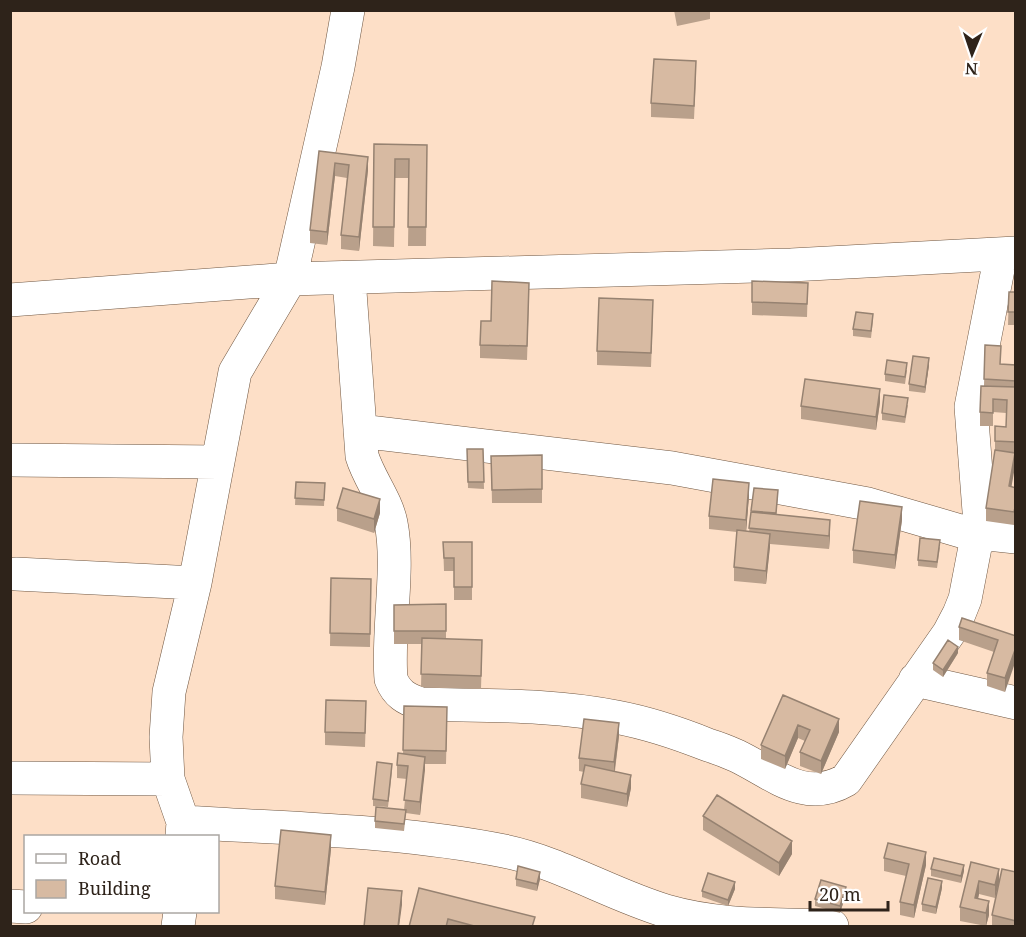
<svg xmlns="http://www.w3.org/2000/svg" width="1026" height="937" font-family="'Noto Serif',serif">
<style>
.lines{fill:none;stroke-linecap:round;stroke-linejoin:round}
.minor-casing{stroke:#705742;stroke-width:34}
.minor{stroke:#fff;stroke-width:33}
.wall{fill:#b9a08b}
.shaded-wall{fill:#968271}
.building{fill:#d7baa2;stroke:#968271;stroke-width:1.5}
</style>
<rect width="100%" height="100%" fill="#fddfc7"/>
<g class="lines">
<defs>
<path id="minor" d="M349 278 362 456C369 479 386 499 391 523 400 568 387 631 391 679 397 694 406 699 421 704 486 706 553 704 616 717 648 723 678 733 708 745 718 748 728 752 737 756 774 774 805 804 846 780L949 633 959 614 965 599 976 542 988 534 1016 537
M10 300 290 279 791 265 1016 253
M360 431 672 468 868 504 981 537 971 407 1001 254
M10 460 218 462
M16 574 195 583
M915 680 1016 703
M10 778 168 779
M183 822C289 829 399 830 504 851 561 863 610 894 666 911 721 927 775 924 832 926
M182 836 183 822 168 779 166 737 169 692 195 583 235 372 290 279 338 67 348 10
M10 906 26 907
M178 926 180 912"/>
</defs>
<use href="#minor" class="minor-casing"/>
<use href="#minor" class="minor"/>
</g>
<path class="wall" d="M674 10H710V19L677 26Z
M696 75 694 119 651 117V103Z
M374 144 427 145 426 246H408L409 178H395L394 247 373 246Z
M319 151 368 170 359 251 341 249V235L347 178 335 176 327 245 310 243V230Z
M752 281 808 283 807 317 752 315Z
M1009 292H1016V325H1008Z
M529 296 527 360 480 358V345Z
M653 314 651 367 597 365V351Z
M873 320 871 338 853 336V329Z
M985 345 1000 364 1016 365V455L1011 487 1016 488V516L1014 525 986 521V508L995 454V426L1006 427V413L993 412V426H980V412L984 386Z
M929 365 925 393 909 391V384Z
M907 370 905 384 885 381V374Z
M880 402 876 430 801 419V406Z
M908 405 905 423 882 420V413Z
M467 449H483L484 489 468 488Z
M542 455V503H492L491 456Z
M296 482 325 483 324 506 295 505Z
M754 488 778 497 776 515 830 534 829 549 770 544 766 584 734 581V567L737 532 709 529V516L749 496 746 531 749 532Z
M337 508 380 513 374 533 337 521Z
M902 520 895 569 853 563V550Z
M443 542H472V600H454V571H444Z
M940 547 937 568 918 566V560Z
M331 578 371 579 370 647 330 646Z
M446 604V639L482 653 481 689 421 687 422 644H394V605Z
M959 627 1016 636 1005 692 987 686V673L994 652 959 640Z
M958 653 943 677 933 670V663Z
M1014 680H1016V687L1014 686Z
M783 695 839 732 821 774 800 766V752L805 741 798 738 785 769 761 759V745Z
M404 706 447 720 446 764H425L420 815 406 813 404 831 375 828V821L404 810 407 779 397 778V765L403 754Z
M366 714 365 747 325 745V732Z
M619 736 615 771 631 788 627 807 581 798V784L584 772 579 771V758Z
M392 771 388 807 373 806V799Z
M703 816 792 854 779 876 703 830Z
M331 849 325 905 275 899V886Z
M884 858 926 865 914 918 900 915V902L906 876 884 871Z
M971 862 999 882 995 898 979 894 978 899 989 915 986 926 960 921V907Z
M931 869 964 871 961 883 931 876Z
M1016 872V927H992V915Z
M516 879H540L537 891 516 886Z
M419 888 535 927H409Z
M942 888 936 914 922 911V904Z
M735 889 728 906 702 897V891Z
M846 894 840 913 815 906V899Z"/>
<path class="shaded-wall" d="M368 157V170L359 251V237Z
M335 163V176L327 245V232Z
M929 358V365L925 393V387Z
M880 389V402L876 430V417Z
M1015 453V467L1009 500V486Z
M749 483V496L746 533V520Z
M380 499V513L374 533V519Z
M1016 503V516L1014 525V512Z
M902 507V520L895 569V555Z
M830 520V534L829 549V536Z
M770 534V547L766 584V571Z
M958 647V653L943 677V670Z
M1016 647V660L1005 692V678Z
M839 719V732L821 774V761Z
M619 723V736L614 775V762Z
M798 725V738L785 769V756Z
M425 757V770L420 815V802Z
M631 775V788L627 807V794Z
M331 835V849L325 905V892Z
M792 841V854L779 876V863Z
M926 852V865L914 918V905Z
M964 865V871L961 883V876Z
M999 869V882L995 898V885Z
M540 872V879L537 891V884Z
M942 881V888L936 914V907Z
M979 881V894L975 912V898Z
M735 882V889L728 906V900Z
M846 887V894L840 913V906Z
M402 891V905L399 927H398Z
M989 901V915L986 926V913Z"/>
<path class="building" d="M654 59 696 61 694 106 651 103Z
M374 144 427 145 426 227H408L409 159H395L394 227H373Z
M319 151 368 157 359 237 341 235 349 165 335 163 327 232 310 230Z
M492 281 529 283 527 346 480 345 481 321H491Z
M752 281 808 283 807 304 752 302Z
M1009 292H1016V312H1008Z
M599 298 653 300 651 353 597 351Z
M856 312 873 314 871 331 853 329Z
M985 345 1001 346 1000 364 1016 365V381L984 379Z
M913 356 929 358 925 387 909 384Z
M887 360 907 363 905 377 885 374Z
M805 379 880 389 876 417 801 406Z
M981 386 1016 387V442L995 441V426L1006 427 1007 400 993 399V413L980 412Z
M884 395 908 398 905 417 882 413Z
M467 449H483L484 482H468Z
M995 450 1015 453 1009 486 1016 488V503L1014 512 986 508Z
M542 455V489L492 490 491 456Z
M713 479 749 483 746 520 709 516Z
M296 482 325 483 324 500 295 498Z
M343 488 380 499 374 519 337 508Z
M754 488 778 490 776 513 751 511Z
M860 501 902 507 895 555 853 550Z
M751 512 830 520 829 536 749 528Z
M737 530 770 534 766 571 734 567Z
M920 538 940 540 937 562 918 560Z
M443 542H472V587H454V558H444Z
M331 578 371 579 370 634 330 633Z
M446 604V631H394V605Z
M962 618 1016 636V647L1005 678 987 673 998 640 959 627Z
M422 638 482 640 481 676 421 674Z
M948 640 958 647 943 670 933 663Z
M783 695 839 719 821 761 800 752 810 730 798 725 785 756 761 745Z
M326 700 366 701 365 733 325 732Z
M404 706 447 707 446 751 403 750Z
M584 719 619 723 614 762 579 758Z
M398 753 425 757 420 802 404 800 408 766 397 765Z
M377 762 392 764 388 801 373 799Z
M585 765 631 775 627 794 581 784Z
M717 795 792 841 779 863 703 816Z
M376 807 406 810 404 824 375 821Z
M281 830 331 835 325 892 275 886Z
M888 843 926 852 914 905 900 902 909 864 884 858Z
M934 858 964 865 961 876 931 869Z
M971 862 999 869 995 885 979 881 975 898 989 901 986 913 960 907Z
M518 866 540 872 537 884 516 879Z
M1002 869 1016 872V921L992 915Z
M708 873 735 882 728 900 702 891Z
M928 878 942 881 936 907 922 904Z
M821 880 846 887 840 906 815 899Z
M368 888 402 891 398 927H364Z
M419 888 535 917 532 927H478L448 919 446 927H409Z"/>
<rect width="1026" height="937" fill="none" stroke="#2e231a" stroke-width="24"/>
<rect x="24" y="835" width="195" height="78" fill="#ffffff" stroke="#aba7a3" stroke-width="1.5"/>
<rect x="36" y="854" width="30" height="9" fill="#ffffff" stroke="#aba7a3" stroke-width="1.5"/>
<text x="78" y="865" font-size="18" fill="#2e231a">Road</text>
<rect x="36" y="880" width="30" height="18" fill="#d7baa2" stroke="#aba7a3" stroke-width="1.5"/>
<text x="78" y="895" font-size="18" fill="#2e231a">Building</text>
<g transform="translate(972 54) rotate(182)" stroke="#ffffff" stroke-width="4.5" paint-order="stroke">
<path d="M0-4.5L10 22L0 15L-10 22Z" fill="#2e231a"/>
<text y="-9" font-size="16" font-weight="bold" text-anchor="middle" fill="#2e231a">N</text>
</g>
<path d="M810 901v9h78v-9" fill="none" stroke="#2e231a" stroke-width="3"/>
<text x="819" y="901" font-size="18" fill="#2e231a" stroke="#ffffff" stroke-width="4.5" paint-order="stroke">20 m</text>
</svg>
